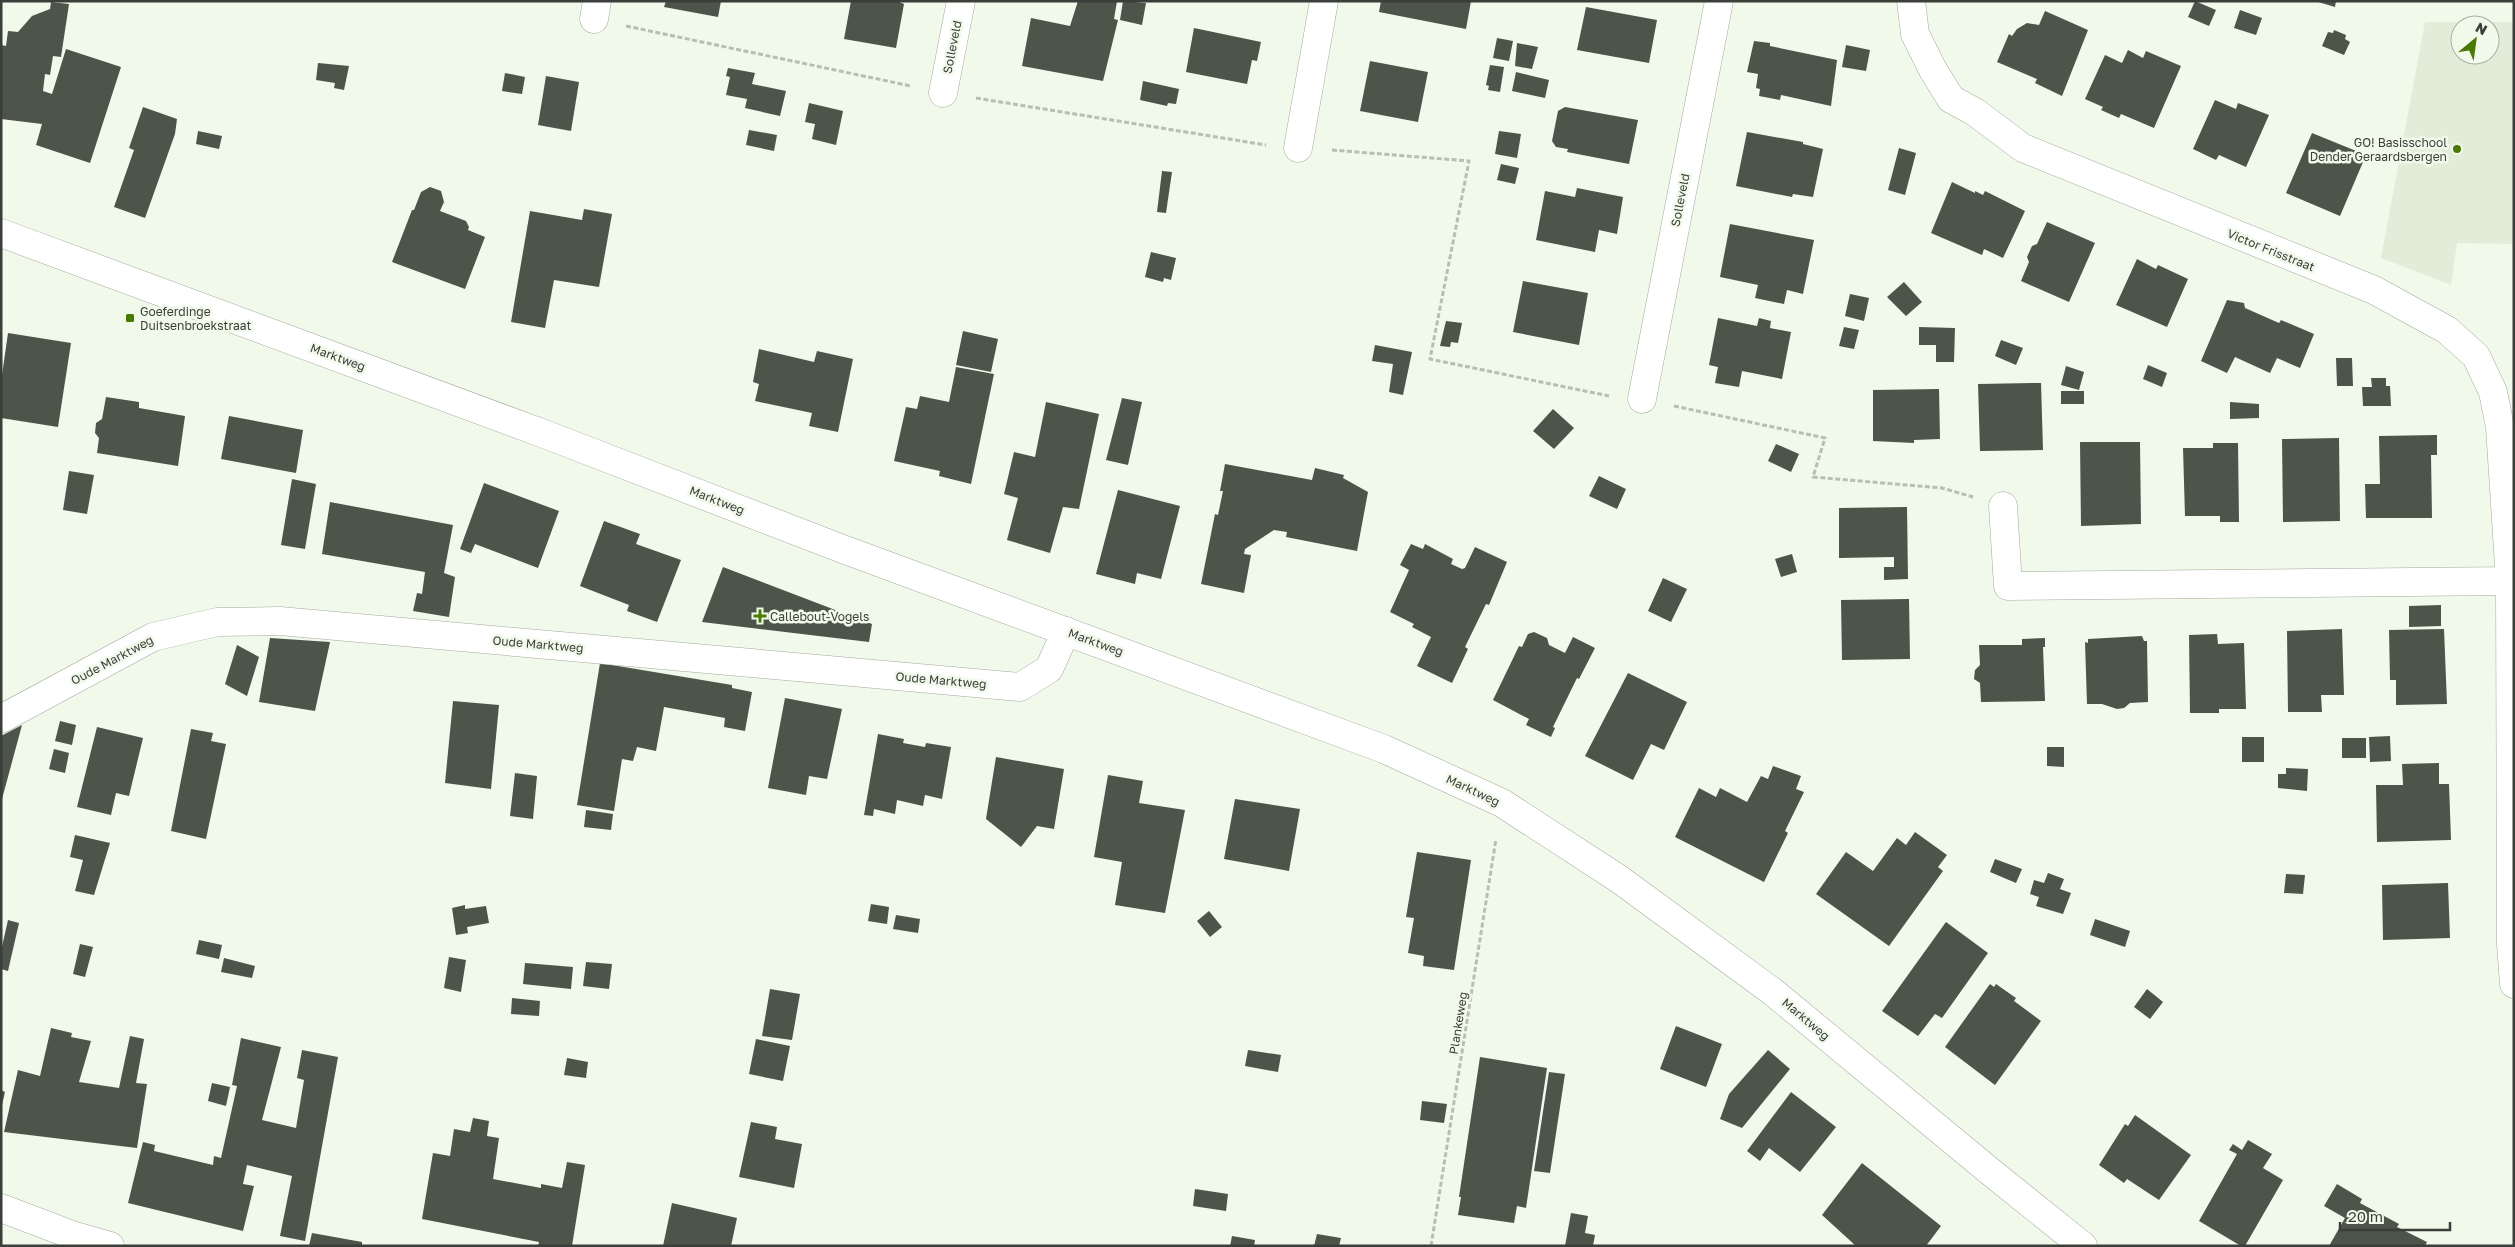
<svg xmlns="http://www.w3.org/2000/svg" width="2515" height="1247" font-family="'Golos Text',sans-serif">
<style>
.built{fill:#e1edd9;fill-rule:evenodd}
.building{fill:#4d5449}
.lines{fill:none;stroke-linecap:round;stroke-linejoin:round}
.minor-casing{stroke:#a3aa9d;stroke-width:29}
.tertiary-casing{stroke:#a3aa9d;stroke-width:29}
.path{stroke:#b7beb3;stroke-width:3;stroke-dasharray:5 2.5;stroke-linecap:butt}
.minor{stroke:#fff;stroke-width:28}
.tertiary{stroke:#fff;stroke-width:28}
.poi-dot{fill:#487902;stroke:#f1f9eb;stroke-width:2}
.labels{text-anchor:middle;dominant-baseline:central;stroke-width:5;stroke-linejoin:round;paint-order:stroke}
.street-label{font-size:12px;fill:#3b3e39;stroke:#f1f9eb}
.poi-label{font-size:12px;fill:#3b3e39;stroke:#f1f9eb;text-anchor:start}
</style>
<rect width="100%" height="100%" fill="#f1f9eb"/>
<path class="built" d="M2425 22H2514V244L2457 243 2451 285 2381 258ZM2460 25H2490V55H2460Z"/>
<path class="building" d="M666 1H721L718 17 664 7Z
M851 1H897L904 4 896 48 844 39Z
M1078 1H1117L1114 19 1118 20 1103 81 1022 66 1031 18 1070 26Z
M1123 1 1146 3 1142 25 1120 20Z
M1381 1H1471L1466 29 1379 12Z
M2195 1 2216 10 2209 26 2188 17Z
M2315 1H2336L2335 7Z
M51 2 69 4 61 57 53 56 50 75 45 74 43 91 52 94 66 49 121 67 90 163 36 145 42 124 1 119V45L6 46 8 31 18 32 32 16 50 9Z
M1586 7 1657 20 1649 63 1577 50Z
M2240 10 2262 18 2256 35 2234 28Z
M2045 11 2088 30 2062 96 2035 83 2037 79 1997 62 2009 34 2012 36 2017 29 2027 23 2039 25Z
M1194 28 1261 42 1257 61 1252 60 1247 84 1186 72Z
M2334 30 2346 35 2345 39 2350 42 2344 55 2322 46 2328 32 2333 33Z
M1497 38 1513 41 1509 61 1493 58Z
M1754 41 1770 43V46L1837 60 1831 106 1781 95 1780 100 1759 96 1760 89 1756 88 1758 74 1747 72Z
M1517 43 1538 47 1532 69 1515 66Z
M1846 45 1870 50 1866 71 1842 67Z
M2128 50 2143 58 2146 51 2181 66 2154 128 2121 114 2119 118 2101 110 2103 107 2085 99 2105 55 2122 63Z
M1370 61 1428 72 1418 122 1360 111Z
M318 63 349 66 344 90 334 88 335 83 316 80Z
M1490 65 1504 67 1500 92 1488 90 1489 86 1486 85Z
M728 68 755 73 752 84 786 91 780 116 745 108 747 99 726 95 730 77 726 76Z
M1516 72 1549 80 1545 98 1512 91Z
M505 73 525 77 522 94 502 91Z
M546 76 579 82 571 131 538 125Z
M1143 81 1179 89 1176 104 1168 103 1167 106 1140 100Z
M2215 100 2236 109 2238 103 2269 115 2246 167 2219 155 2216 160 2193 149Z
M809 103 843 111 836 145 812 139 815 124 805 122Z
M143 107 177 119 175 134 145 218 114 207 134 150 129 148Z
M1565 107 1638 120 1629 164 1567 152 1568 149 1556 147 1552 141 1558 111Z
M749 130 777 135 774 151 746 145Z
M198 131 222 136 219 149 196 144Z
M1499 131 1521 134 1517 158 1495 154Z
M1747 132 1803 142V144L1823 149 1813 197 1793 194 1792 197 1736 186Z
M2312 133 2366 155 2340 216 2286 193Z
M1899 148 1916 153 1905 195 1888 190Z
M1501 164 1519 168 1515 184 1497 180Z
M1162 171 1172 172 1166 213 1157 212Z
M1952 182 1975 193V191L1983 195 1985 191 2025 211 2003 258 1984 249 1982 255 1931 233Z
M430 187 441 191 444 202 440 211 466 221 469 227 468 230 485 237 465 289 392 262 412 210H414L421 192Z
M1577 188 1623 197 1617 234 1599 230 1595 252 1536 240 1545 191 1575 197Z
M584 209 612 214 599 287 554 280 545 328 511 322 530 211 582 220Z
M2047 222 2095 243 2069 302 2021 281 2029 262 2027 257 2032 246 2037 244Z
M1730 224 1814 240 1803 294 1787 290 1784 304 1755 298 1758 285 1720 277Z
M1151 252 1176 258 1171 280 1164 278 1163 282 1145 277Z
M2137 259 2156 269 2158 265 2188 279 2167 327 2116 305Z
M1523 281 1588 293 1579 345 1513 332Z
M1904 282 1922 302 1906 316 1887 297Z
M1850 294 1869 298 1864 321 1845 316Z
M2227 300 2244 303 2245 308 2279 323 2281 320 2314 334 2300 368 2277 358 2270 373 2235 357 2227 373 2201 361Z
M1718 318 1757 326 1759 318 1771 321 1770 328 1791 332 1782 379 1742 371 1739 387 1715 383 1718 367 1709 365Z
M1446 321 1462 323 1458 343 1451 342 1450 347 1440 346Z
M1844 327 1859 330 1854 349 1839 346Z
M1919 327 1955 328 1954 362H1936V345H1919Z
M963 331 998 339 991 372 956 365Z
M8 333 71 343 58 427 1 418V382Z
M2001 340 2023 348 2016 365 1995 356Z
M1375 345 1412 352 1403 395 1389 392 1393 364 1372 361Z
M759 349 814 362 817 351 853 359 838 432 809 426 812 413 755 401 759 384 753 382Z
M2336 358H2352L2353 386H2337Z
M2148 365 2167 373 2162 387 2143 379Z
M2066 366 2084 372 2079 390 2061 385Z
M956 367 994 374 971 484 939 476 940 471 894 461 906 407 917 409 920 396 949 402Z
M2371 378H2386V386H2390L2391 406H2363L2362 387H2372Z
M2033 383H2041L2043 450 1980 451 1978 384Z
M1939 389 1940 439 1914 440V443L1873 441V390Z
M2061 391H2084V404H2061Z
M106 397 139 402V408L185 416 178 466 97 453 99 438 95 433 96 423 102 419Z
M1122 398 1142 402 1128 465 1106 460Z
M1046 402 1099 414 1079 509 1063 507 1050 553 1007 540 1018 498 1004 494 1014 452 1035 457Z
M2230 402 2259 404V418L2230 419Z
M1553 409 1574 428 1554 449 1533 431Z
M229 416 303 430 296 473 221 459Z
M2437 435V455H2431L2432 518H2366L2365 484H2380L2379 436Z
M2339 438 2340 521 2283 522 2282 439Z
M2080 442H2140L2141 524 2081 526Z
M2213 443H2238L2239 522H2220V516H2185L2183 448H2213Z
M1776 444 1799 454 1791 472 1768 461Z
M1225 464 1312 480 1315 468 1344 475 1343 478 1368 492 1357 551 1286 537 1287 532 1274 530 1245 549 1244 554 1251 555 1244 593 1201 584 1215 514 1218 515 1223 491H1220Z
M69 471 94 475 87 514 63 510Z
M1599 476 1626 489 1617 509 1589 496Z
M292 479 316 484 305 549 281 545Z
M484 483 559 511 538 568 475 544 471 553 460 549Z
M1118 490 1180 506 1161 579 1137 573 1135 584 1096 574Z
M330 502 453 525 444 573 455 577 449 617 413 611 417 593 422 594 425 572 322 554Z
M1907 507 1908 579 1884 580V567H1894V557L1839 558V508Z
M604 521 640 534 636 544 681 560 657 622 627 611 629 605 580 586Z
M1411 544 1423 549 1425 544 1453 559 1451 564 1462 569 1465 568 1475 547 1507 562 1489 605 1486 604 1465 647 1468 649 1452 683 1417 666 1431 637 1412 627 1414 624 1390 612 1409 570 1400 565Z
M1792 554 1797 572 1781 577 1775 559Z
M723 567 872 624 869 642 702 622Z
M1663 578 1687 589 1671 622 1648 611Z
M1909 599 1910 659 1842 660 1841 600Z
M2441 605V626L2409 627V606Z
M2342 629 2344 695H2321L2322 712H2288L2287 631Z
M2444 629 2447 704 2396 705V680H2390L2389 630Z
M1534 632 1547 638 1549 645 1565 653 1573 637 1595 648 1579 679 1577 678 1553 727 1555 728 1551 737 1526 725 1529 719 1493 700 1519 646 1522 647 1528 634Z
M2217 634 2218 644 2244 643 2246 709H2219V713H2190L2189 635Z
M2142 636 2144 641H2147L2148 702 2130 703 2124 708 2117 709 2102 704H2087L2085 642 2088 643V639Z
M270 638 330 642 315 711 259 702Z
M2045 638V647H2043L2045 701 1981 702 1980 683 1974 679 1975 670 1980 665 1979 645H2022V639Z
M237 645 259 657 247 696 225 684Z
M600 663 732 685V688L752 692 745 731 724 727 725 718 664 707 656 751 637 747 633 761 622 759 614 811 577 805Z
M1628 673 1687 702 1664 750 1651 744 1633 780 1585 756Z
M785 698 842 709 827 779 809 776 806 795 768 788Z
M453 701 499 705 491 789 445 783Z
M60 721 76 725 72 745 55 741Z
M22 725 2 799H1V736Z
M97 727 143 738 129 796 116 793 111 815 77 807Z
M191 729 213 733 211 741 226 744 206 839 171 831Z
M878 734 904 739 903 743 925 747 926 743 951 747 942 799 925 795 923 806 897 800 895 814 874 809 873 816 864 815Z
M2390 736 2391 761 2370 762 2369 737Z
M2242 737H2264V762H2242Z
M2342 738H2366V758H2342Z
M2047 747H2064V767L2047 766Z
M54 749 69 753 65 773 49 769Z
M996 757 1064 769 1054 829 1037 826 1021 847 986 819Z
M2439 763V784H2449L2451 840 2377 842 2376 785H2403L2402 764Z
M1773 766 1801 776 1796 789 1804 792 1785 831 1788 833 1764 882 1675 837 1699 788 1716 797 1720 788 1747 802 1761 776 1768 779Z
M2286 768 2308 769 2307 791 2278 788V774H2286Z
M515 773 537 776 533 819 510 816Z
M1108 775 1143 781 1139 803 1185 810 1165 913 1115 905 1122 862 1094 857Z
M1235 799 1300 809 1289 871 1224 859Z
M586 810 613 814 611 830 584 827Z
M1915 832 1947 855 1938 867 1943 871 1889 946 1816 894 1846 852 1873 871 1897 838 1906 845Z
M75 835 110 843 94 895 75 891 83 860 70 857Z
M1417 852 1471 860 1454 970 1423 966 1424 956 1408 953 1414 918 1406 917Z
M1995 859 2022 869 2016 883 1990 872Z
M2048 873 2064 879 2060 889 2071 893 2063 914 2036 906 2039 897 2030 894 2034 880 2044 883Z
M2286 874 2305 875 2303 894 2284 893Z
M2448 883 2450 938 2383 940 2382 885Z
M871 904 889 907 887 924 868 921Z
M465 905V909L486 906 489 923 467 927 468 933 456 935 452 908Z
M1209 911 1222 927 1210 937 1197 921Z
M896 915 920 919 918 933 893 929Z
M2095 919 2130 931 2125 947 2090 935Z
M8 920 19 923 8 971 1 969V951Z
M1946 922 1988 953 1942 1018 1935 1014 1918 1036 1882 1011Z
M199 940 222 945 219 959 196 954Z
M80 944 93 947 85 977 73 974Z
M449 957 466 960 461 992 444 988Z
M224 958 255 966 252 978 221 972Z
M586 962 612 964 609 989 583 986Z
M525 963 573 967 571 989 523 984Z
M1990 984 1994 987 1996 984 2016 998 2014 1001 2041 1021 1995 1085 1945 1047Z
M770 989 800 994 792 1040 762 1036Z
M2147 989 2163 1002 2150 1019 2134 1007Z
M512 998 540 1001 539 1016 511 1014Z
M1676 1026 1722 1044 1706 1087 1660 1069Z
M51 1028 72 1033 71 1037 91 1041 79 1082 119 1088 130 1036 144 1039 136 1083 147 1084 137 1148 4 1132 18 1070 40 1076Z
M241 1038 281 1047 262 1120 296 1128 304 1080 297 1078 302 1050 338 1057 305 1241 280 1236 292 1176 247 1165 243 1184 254 1186 243 1231 128 1203 143 1142 155 1145 154 1151 213 1165 214 1156 221 1158 237 1086 232 1085Z
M756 1039 790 1046 783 1081 749 1074Z
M1248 1050 1281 1055 1278 1072 1245 1066Z
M1768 1050 1790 1069 1742 1128 1720 1119 1729 1094Z
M1480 1057 1547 1068 1526 1208 1517 1206 1514 1223 1458 1215 1461 1197H1459Z
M567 1058 588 1062 586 1078 564 1075Z
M1549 1072 1565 1074 1550 1173 1534 1171Z
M212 1083 230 1087 226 1106 208 1101Z
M1 1090 5 1092 2 1105H1Z
M1791 1092 1836 1127 1800 1172 1769 1148 1760 1161 1747 1151Z
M1422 1101 1447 1104 1444 1123 1420 1120Z
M2135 1115 2191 1155 2159 1200 2127 1179 2124 1183 2099 1165 2125 1124 2128 1126Z
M473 1118 489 1121 487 1136 499 1138 493 1179 541 1188V1184L562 1188 567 1162 585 1165 572 1246H538L539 1242 422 1219 433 1153 450 1156 454 1129 470 1132Z
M751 1122 777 1127 775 1139 802 1144 794 1188 739 1177Z
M2248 1140 2272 1154 2263 1168 2283 1180 2245 1246H2241L2199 1221 2237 1154 2229 1150 2233 1144 2242 1150Z
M1862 1163 1941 1226 1926 1246H1856L1822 1215Z
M2337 1184 2362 1199 2360 1203 2399 1224 2397 1227 2427 1242 2425 1246H2329L2345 1218 2324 1206Z
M1195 1189 1228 1194 1226 1211 1193 1206Z
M672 1203 737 1218 731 1246H663Z
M1571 1213 1588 1216 1585 1233 1595 1235 1593 1246H1565Z
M312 1233 362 1242V1246H309Z
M1317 1234 1341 1238 1339 1246H1314Z
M1232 1236 1255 1240 1254 1246H1230Z"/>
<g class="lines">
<defs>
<path id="minor" d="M1911 1 1915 34 1933 70 1951 99 1975 112 2023 148 2374 290 2447 330 2476 356 2493 392 2500 427 2510 581 2511 944 2514 984
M594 19 597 1
M943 93 961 1
M1298 148 1324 1
M1642 399 1719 1
M2003 506 2008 586 2510 581
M1 719 153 637 217 622 280 621 1020 687 1049 669 1066 631
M1 1208 75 1236 110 1246"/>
<path id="tertiary" d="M1 233 547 435 840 548 1384 749 1502 803 1619 879 1773 992 1992 1173 2083 1246"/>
</defs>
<use href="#minor" class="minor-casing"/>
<use href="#tertiary" class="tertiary-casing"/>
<path class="path" d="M626 26 911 86
M976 98 1266 145
M1332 150 1469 161 1430 359 1609 396
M1674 406 1825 438 1813 477 1942 488 1973 497
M1431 1246 1496 839"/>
<use href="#minor" class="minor"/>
<use href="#tertiary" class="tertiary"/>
</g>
<g class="poi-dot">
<circle cx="2457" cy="149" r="5"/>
<rect x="125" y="313" width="10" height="10" rx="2.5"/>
<path d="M757.5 608.5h5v5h5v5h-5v5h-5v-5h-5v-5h5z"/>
</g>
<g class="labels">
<g class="street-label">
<text transform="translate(952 47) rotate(-79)">Solleveld</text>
<text transform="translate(1680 200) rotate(-79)">Solleveld</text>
<text transform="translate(2271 250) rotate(22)">Victor Frisstraat</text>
<text transform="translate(338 357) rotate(20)">Marktweg</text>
<text transform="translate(717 500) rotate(21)">Marktweg</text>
<text transform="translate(1096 642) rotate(20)">Marktweg</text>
<text transform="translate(538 644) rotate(5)">Oude Marktweg</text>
<text transform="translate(112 660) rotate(-28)">Oude Marktweg</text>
<text transform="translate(941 680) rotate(5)">Oude Marktweg</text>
<text transform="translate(1473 790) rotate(25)">Marktweg</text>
<text transform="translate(1806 1019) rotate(40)">Marktweg</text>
<text transform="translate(1458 1023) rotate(-81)">Plankeweg</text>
</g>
<g class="poi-label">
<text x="2447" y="142" text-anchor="end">GO! Basisschool<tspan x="2447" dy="14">Dender Geraardsbergen</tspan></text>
<text x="140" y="311">Goeferdinge<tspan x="140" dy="14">Duitsenbroekstraat</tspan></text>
<text x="770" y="616">Callebout-Vogels</text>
</g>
</g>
<rect width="2515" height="1247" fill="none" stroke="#3b3e39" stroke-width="5"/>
<g transform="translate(2475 40) rotate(29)"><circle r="24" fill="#f1f9eb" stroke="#a8aea4"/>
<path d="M0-4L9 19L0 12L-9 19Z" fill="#487902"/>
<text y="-8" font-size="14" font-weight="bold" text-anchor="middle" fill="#3b3e39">N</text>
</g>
<path d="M2340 1222v8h110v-8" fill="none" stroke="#3b3e39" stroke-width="2.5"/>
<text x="2348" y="1222" font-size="15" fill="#3b3e39" stroke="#f1f9eb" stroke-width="4" paint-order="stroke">20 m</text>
</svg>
